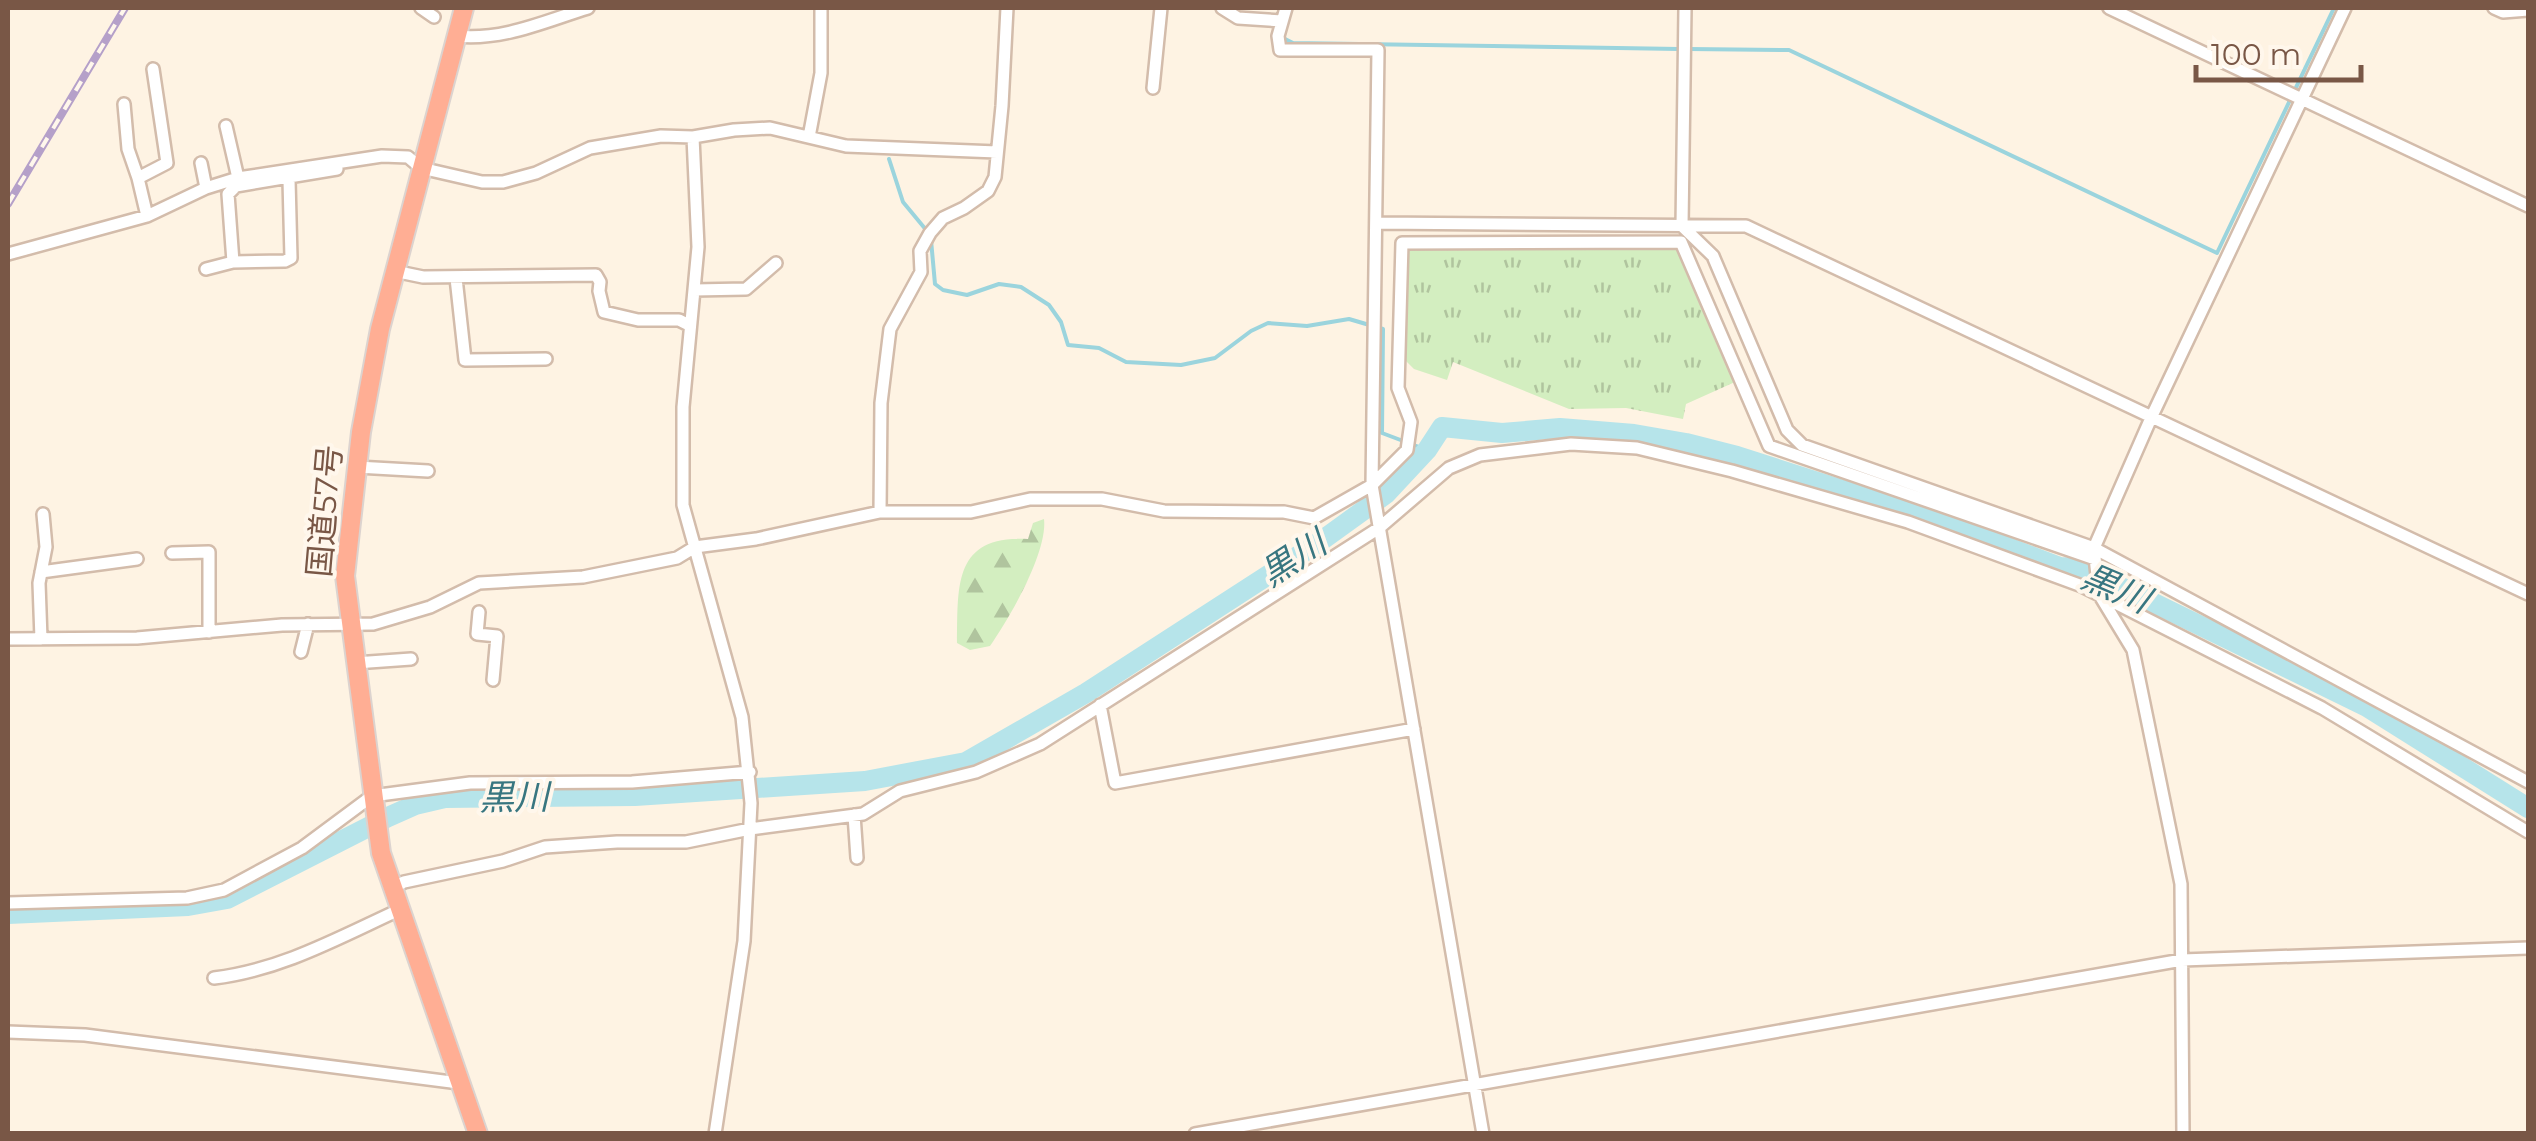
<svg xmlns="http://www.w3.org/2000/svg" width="2536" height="1141" font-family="Montserrat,'Noto Sans JP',sans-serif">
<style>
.grass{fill:url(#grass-tufts)}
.forest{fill:url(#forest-firs)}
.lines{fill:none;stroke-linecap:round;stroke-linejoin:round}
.stream{stroke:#9bd4dd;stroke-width:4}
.river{stroke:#b6e4ea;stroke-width:20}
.minor-casing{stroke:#d3bcab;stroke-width:16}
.highway-casing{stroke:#dcd3cf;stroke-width:22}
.minor{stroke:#fff;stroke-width:11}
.highway{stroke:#ffae94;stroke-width:18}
.rail-casing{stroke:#b5a0c9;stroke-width:8}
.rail{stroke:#fff7ec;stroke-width:4;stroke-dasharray:11;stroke-linecap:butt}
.labels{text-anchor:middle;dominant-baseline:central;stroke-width:8;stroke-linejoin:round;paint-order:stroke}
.street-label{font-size:32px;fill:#795746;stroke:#fff7ec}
.water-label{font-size:35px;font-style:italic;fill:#387680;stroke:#fff7ec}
</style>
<defs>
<pattern id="grass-tufts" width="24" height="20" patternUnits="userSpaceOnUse" patternTransform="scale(2.5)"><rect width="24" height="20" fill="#d3eec0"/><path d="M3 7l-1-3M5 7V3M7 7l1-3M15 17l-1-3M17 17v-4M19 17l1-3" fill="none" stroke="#b0c49e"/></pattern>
<pattern id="forest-firs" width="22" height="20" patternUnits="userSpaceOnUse" patternTransform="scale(2.5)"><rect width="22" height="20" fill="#d3eec0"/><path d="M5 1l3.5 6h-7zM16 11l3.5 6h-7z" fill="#b0c49e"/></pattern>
</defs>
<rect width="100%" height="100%" fill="#fef3e3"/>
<path class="grass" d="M1407 246H1679L1735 382 1686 404 1683 419 1626 408 1569 409 1453 362 1447 380 1414 369 1405 360Z"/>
<path class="forest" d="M1044 519C1048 552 1009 619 990 646L970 650 957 643C958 586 953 535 1028 539L1033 523Z"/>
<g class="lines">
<path class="stream" d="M1285 39 1293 43 1679 49
M1689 49 1789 50 2217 253 2334 8
M889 159 903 202 927 231
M931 240 935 284 943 290 967 295 999 284 1021 287 1049 305 1061 322 1068 345 1099 348 1126 362 1181 365 1215 358 1251 331 1268 323 1307 326 1349 319 1383 329 1382 433 1427 450"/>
<path class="river" d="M8 914 188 906 227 899 388 817 415 805 445 798 635 796 865 781 966 762 1086 693 1321 541 1386 494 1427 450 1442 427 1502 433 1560 428 1634 434 1686 443 1737 456 1939 521 2060 567 2082 568 2367 707 2528 808"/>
<defs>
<path id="minor" d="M421 8 434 17
M1222 8 1238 18 1282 21
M1286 8 1278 36 1280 50H1378L1372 485 1483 1134
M1685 8 1682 226 1713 256 1787 430 1802 445 2094 548 2528 782
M2109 8 2528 206
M2494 8 2503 12 2528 10
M456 36C503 41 545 21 588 8
M1153 88 1161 8
M124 104 128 149 138 178
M226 126 238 178
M693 137 698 247 683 407V505L742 717 751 803 744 941 715 1134
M809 137 821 73V8
M201 163 206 188
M289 180 291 258 285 261 233 262 228 194 236 186 337 169
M147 216 138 178 167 163 153 69
M1378 223 1746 226 2528 594
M8 254 147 216 206 188 238 178 382 156 408 157 421 168 482 182H503L536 173 590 148 661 136 693 137 734 130 770 128 846 146 997 152
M206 269 233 262
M394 271 423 277 596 275 600 282 599 291 604 312 638 320H679L689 325
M456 278 465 360 546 359
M694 290 746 289 776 263
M357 467 428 471
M880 512 881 403 890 329 921 272 920 251 930 233 943 218 964 208 988 191 995 177 1002 106 1007 8
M172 553 209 552V632
M41 572 137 559
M479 612 477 634 497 636 493 680
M8 639 137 638 282 625 373 624 430 607 479 583 583 577 677 558 695 547 756 539 880 512H971L1030 499H1102L1164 511 1284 512 1314 518 1372 485 1407 450 1411 422 1398 388 1402 243 1681 242 1769 446 2095 559
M41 639 39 583 46 547 43 514
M301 652 308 624
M355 663 411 659
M1100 705 1115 783 1414 729
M854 815 857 858
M392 888 404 882 503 861 545 847 617 842H686L750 829 863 814 900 791 976 772 1040 744 1379 528 1449 468 1480 455 1571 444 1637 448 1732 471 1908 522 2082 586 2322 708 2528 832
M8 903 187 898 224 890 302 848 372 796 470 783 632 782 750 772
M214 978C281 970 338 938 399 910
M8 1032 85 1035 459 1083
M1195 1134 2182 960 2528 948
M2183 1134 2181 884 2133 650 2099 594 2094 548 2151 418 2345 8"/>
<path id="highway" d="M464 8 380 329 361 432 345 576 381 853 478 1134"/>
</defs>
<use href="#minor" class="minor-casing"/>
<use href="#highway" class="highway-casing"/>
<use href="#minor" class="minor"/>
<use href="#highway" class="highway"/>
<defs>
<path id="rail" d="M8 204 125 8"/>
</defs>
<use href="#rail" class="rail-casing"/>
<use href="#rail" class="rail"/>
</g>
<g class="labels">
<g class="street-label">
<text transform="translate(324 511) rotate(-85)">国道57号</text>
</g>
<g class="water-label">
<text transform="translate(1293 558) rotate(-33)">黒川</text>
<text transform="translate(2116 588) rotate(23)">黒川</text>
<text transform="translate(514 797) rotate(-1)">黒川</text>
</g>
</g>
<rect width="2536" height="1141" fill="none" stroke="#795746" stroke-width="20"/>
<path d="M2196 65v15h165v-15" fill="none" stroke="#795746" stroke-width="5"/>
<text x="2211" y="65" font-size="30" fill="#795746" stroke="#fff7ec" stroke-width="8" paint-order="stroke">100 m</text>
</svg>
